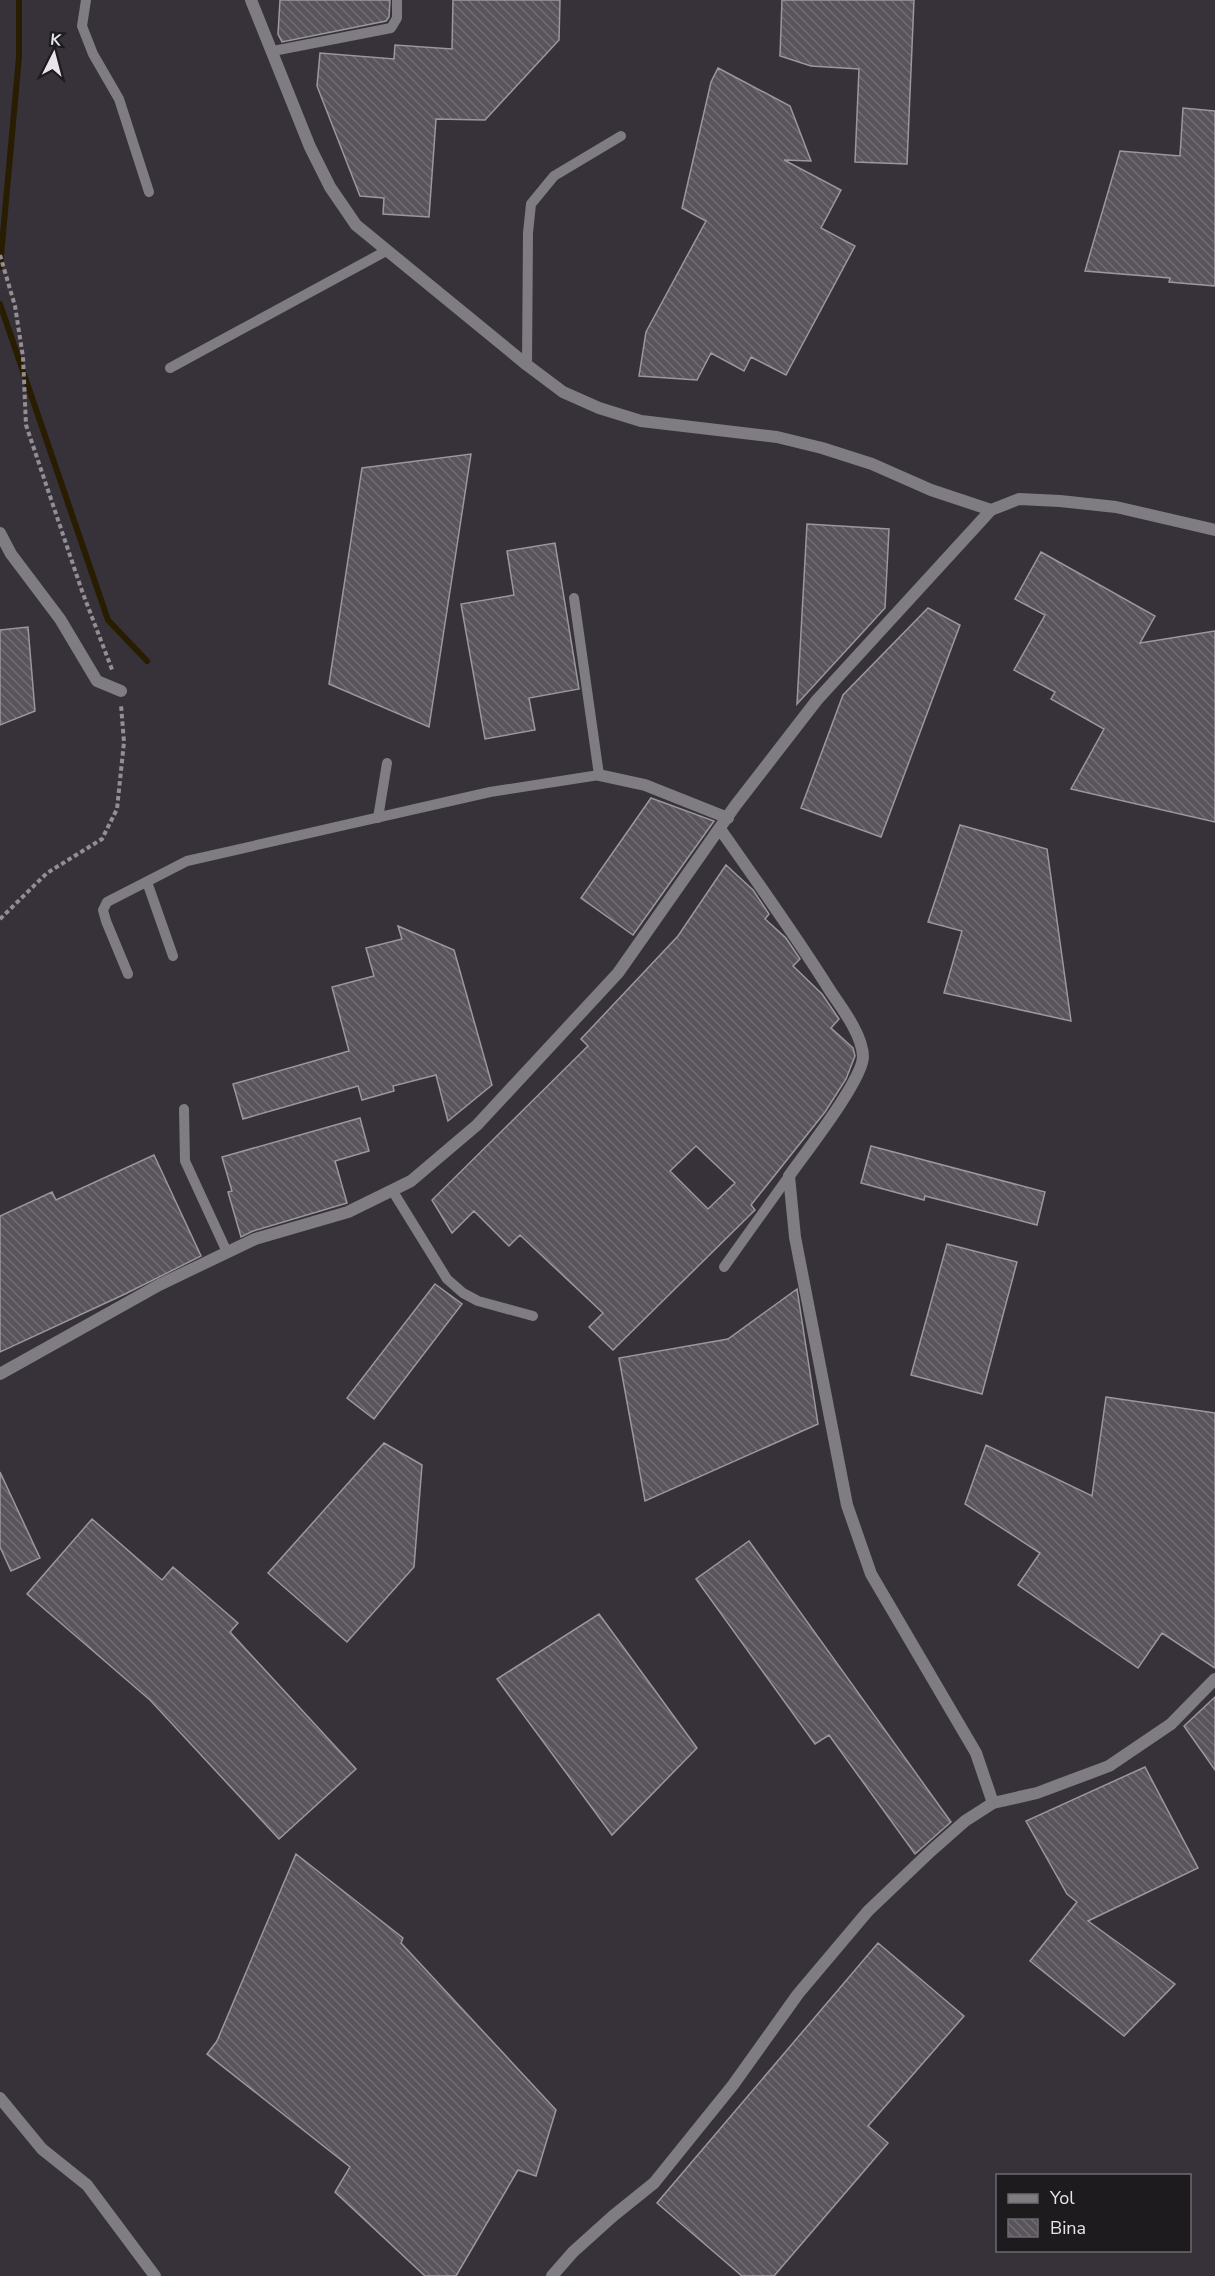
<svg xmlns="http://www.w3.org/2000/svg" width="1215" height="2276" font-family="'Nunito Sans',sans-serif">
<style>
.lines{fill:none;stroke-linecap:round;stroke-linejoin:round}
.stream{stroke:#291d01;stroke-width:6}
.building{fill:url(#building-back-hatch);stroke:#9d969f;stroke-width:1.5;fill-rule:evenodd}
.path{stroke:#928e94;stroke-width:4;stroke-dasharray:4.5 3;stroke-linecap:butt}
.lane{stroke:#7f7d81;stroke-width:10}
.street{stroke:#7f7d81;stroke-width:12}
</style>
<defs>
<pattern id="building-back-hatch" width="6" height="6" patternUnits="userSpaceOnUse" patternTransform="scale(1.5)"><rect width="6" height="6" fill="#59535b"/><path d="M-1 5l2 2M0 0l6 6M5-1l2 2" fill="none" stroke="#716c73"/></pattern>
</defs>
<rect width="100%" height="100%" fill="#37323a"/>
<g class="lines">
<path class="stream" d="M0 267 19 57V0
M0 304 108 620 147 661"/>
</g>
<path class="building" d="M280 0H390L389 17 386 21 282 42 278 34Z
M453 0H560L559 40 485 120 436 119 429 217 383 214 384 198 360 196 317 86 320 53 394 59 395 45 452 49Z
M782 0H914L907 164 855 162 859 69 811 66 780 56Z
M718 68 790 106 811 161 784 160 841 190 821 228 855 246 786 375 751 357 744 371 711 353 697 380 639 376 646 332 706 221 682 208 711 82Z
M1183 108 1215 111V286L1169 282 1170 278 1085 271 1120 151 1180 156Z
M471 454 456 552 429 727 329 684 362 468Z
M807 524 889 529 885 608 797 704Z
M555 543 579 689 529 698 535 730 485 739 461 604 514 595 507 551Z
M1041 552 1155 616 1140 643 1215 631V822L1071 789 1104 729 1051 699 1055 692 1014 670 1045 615 1015 599Z
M928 608 960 625 881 837 801 808 843 695Z
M28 627 35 711 0 725V630Z
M651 798 714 821 633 935 581 898Z
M960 825 1047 849 1071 1021 944 993 962 931 928 922Z
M726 865 753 890 769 914 765 919 786 938 800 959 793 966 822 994 839 1019 831 1028 853 1048 855 1056 846 1079 825 1112 751 1205 755 1210 613 1350 589 1327 603 1313 520 1235 509 1246 474 1211 452 1233 432 1200 588 1046 581 1039 678 936ZM696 1146 735 1183 708 1209 670 1171Z
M398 926 454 950 492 1085 448 1121 436 1075 393 1086 394 1091 362 1100 358 1086 243 1119 233 1084 349 1051 332 987 374 976 366 948 402 939Z
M360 1118 369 1151 335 1161 347 1203 253 1231 241 1237 228 1192 232 1191 222 1157Z
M871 1146 1045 1192 1037 1225 925 1196 924 1200 861 1183Z
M154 1155 201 1256 125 1294 0 1352V1216L52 1192 56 1200Z
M947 1244 1017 1262 982 1394 911 1375Z
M435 1284 462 1304 374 1419 347 1398Z
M797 1289 818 1424 645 1501 619 1358 728 1339Z
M1106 1397 1215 1413V1668L1162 1633 1138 1668 1018 1585 1040 1553 965 1504 986 1445 1092 1496Z
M384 1443 422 1465 414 1567 347 1642 268 1573Z
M0 1472 40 1558 11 1571 0 1547Z
M92 1519 162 1580 173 1567 238 1623 230 1632 356 1769 279 1839 150 1700 27 1594Z
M749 1541 951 1822 915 1854 829 1735 815 1744 696 1579Z
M599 1614 697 1748 612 1835 497 1679Z
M1215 1697V1770L1184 1726Z
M1145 1767 1198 1868 1088 1921 1175 1984 1124 2036 1030 1961 1077 1902 1067 1894 1026 1821Z
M296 1854 403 1938 401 1943 556 2110 536 2176 518 2170 456 2276H425L335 2192 350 2167 207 2054 217 2041Z
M878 1943 964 2016 868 2126 888 2143 774 2276H742L657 2203Z"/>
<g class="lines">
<path class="path" d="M0 255 15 306 23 357 26 425 82 591 113 672
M0 919 47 873 102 839 117 809 124 742 121 705"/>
<path class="lane" d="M86 0 82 26 93 54 119 99 149 192
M273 51 391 28 397 18V0
M527 365 528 233 531 204 554 176 621 136
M170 368 386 251
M378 818 387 763
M147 882 173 956
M128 974 106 921 103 910 107 902 187 861 490 792 599 775 574 598
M184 1109 185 1161 227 1252
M392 1190 447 1279 463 1293 478 1301 533 1316
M724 1267 789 1176"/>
<path class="street" d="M251 0 310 147 330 187 356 225 527 365 563 392 599 408 641 421 777 437 822 448 872 464 931 490 991 510
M0 533 11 554 60 619 97 681 121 691
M599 775 645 785 728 818
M720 829C758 883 796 936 831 992 842 1008 863 1036 863 1057 862 1081 805 1153 789 1176L795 1237 847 1505 871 1574 976 1753 993 1803
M0 1374 159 1285 255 1239 348 1212 411 1181 477 1125 618 973 735 806 817 700 991 510 1019 499 1060 501 1116 507 1215 530
M0 2098 42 2149 87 2185 155 2276
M552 2276 573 2252 613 2216 654 2183 733 2085 798 1994 868 1911 931 1851 965 1821 993 1803 1037 1793 1109 1766 1171 1724 1215 1679"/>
</g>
<rect x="996" y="2174" width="195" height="78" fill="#1d1b1e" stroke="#6e6b6f" stroke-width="1.5"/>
<rect x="1008" y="2194" width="30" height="9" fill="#7f7d81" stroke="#6e6b6f" stroke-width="1.5"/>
<text x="1050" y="2204" font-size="18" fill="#e8e4e9">Yol</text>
<rect x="1008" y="2219" width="30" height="18" fill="url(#building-back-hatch)" stroke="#6e6b6f" stroke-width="1.5"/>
<text x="1050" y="2234" font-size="18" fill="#e8e4e9">Bina</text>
<g transform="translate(54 54) rotate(6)" stroke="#1d1b1e" stroke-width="4.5" paint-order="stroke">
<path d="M0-4.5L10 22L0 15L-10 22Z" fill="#e8e4e9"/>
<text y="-9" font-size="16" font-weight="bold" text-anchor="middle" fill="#e8e4e9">K</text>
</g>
</svg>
